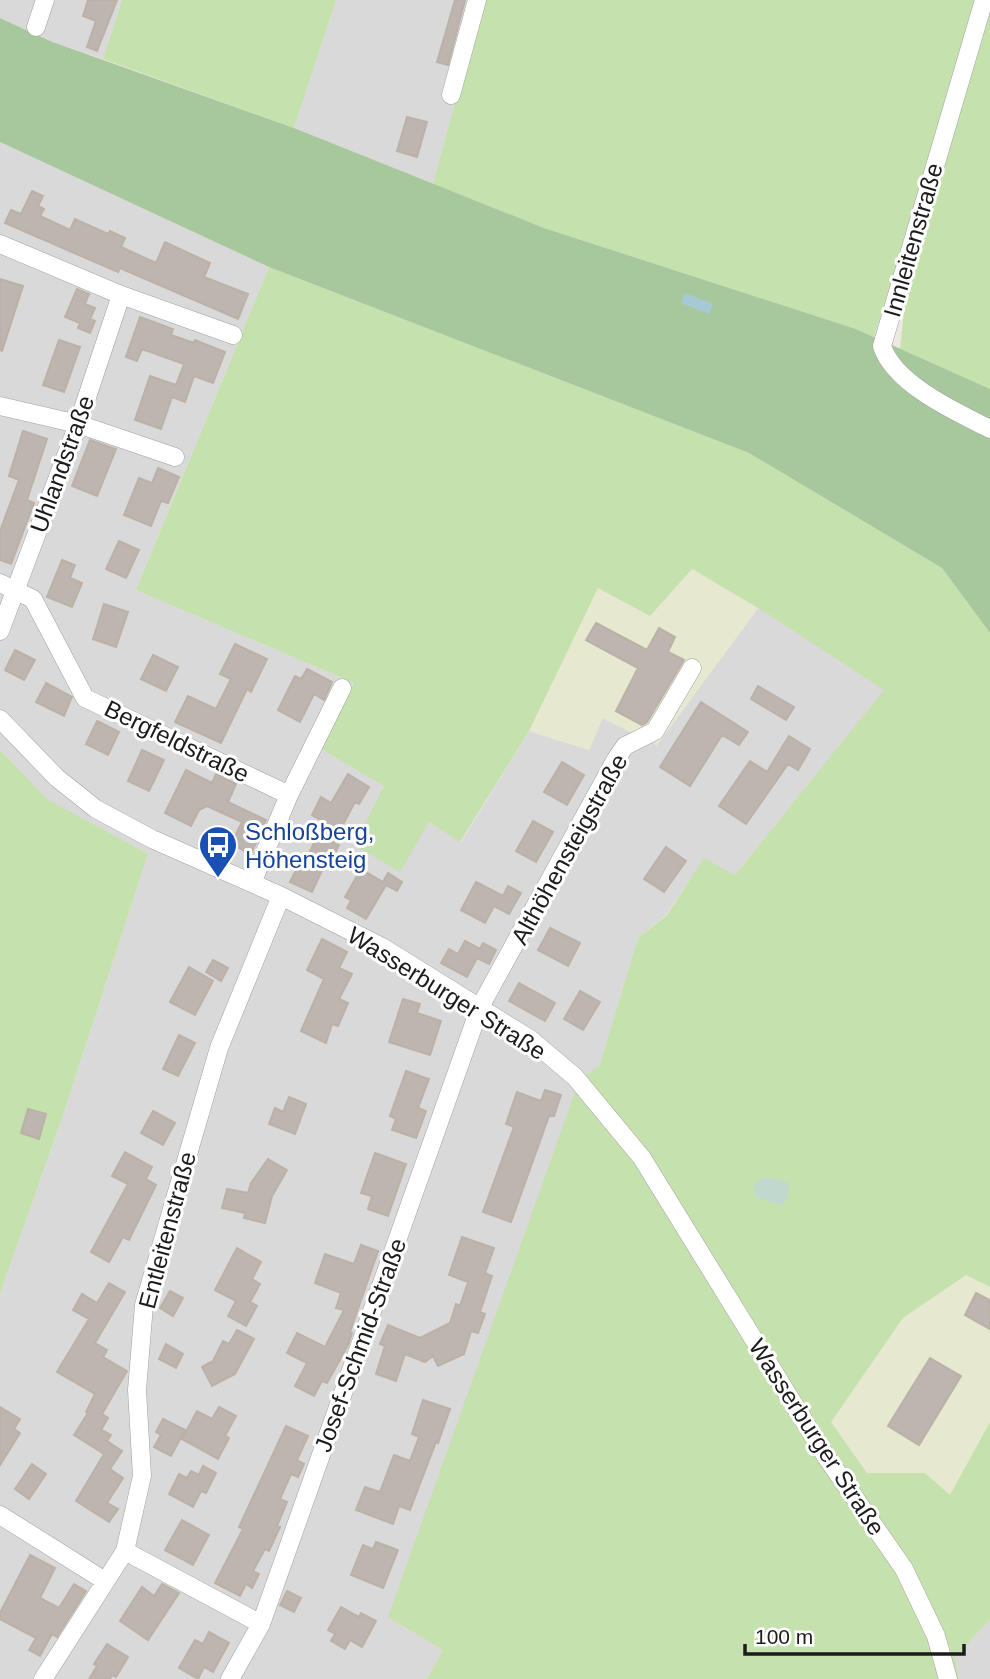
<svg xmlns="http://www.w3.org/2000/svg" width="990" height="1679" font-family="Helvetica,sans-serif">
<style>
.residential{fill:#dad9d9}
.farmland{fill:#e6e9cf}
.grass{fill:#c5e1ad}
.forest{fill:#a7c79c}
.wetland{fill:#c1d8cf}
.water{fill:#a7c9d5}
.building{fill:#bcb5b0;stroke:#bcb1a7;stroke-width:2}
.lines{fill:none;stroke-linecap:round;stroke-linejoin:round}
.minor-casing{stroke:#a0a0a0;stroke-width:19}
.minor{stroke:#fff;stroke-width:18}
.labels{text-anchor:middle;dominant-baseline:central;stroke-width:6;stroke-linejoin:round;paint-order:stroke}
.street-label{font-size:24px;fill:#1c1c1c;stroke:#fff}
.transit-label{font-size:24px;fill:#164399;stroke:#fff;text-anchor:start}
</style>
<rect width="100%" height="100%" fill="#ece9e3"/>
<path class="residential" d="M0 0H122L103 59 50 41 0 18Z
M336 0H482L433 184 294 128Z
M0 142 269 267 136 590 354 683 321 749 385 786 354 845 429 822 461 842 529 731 589 750 602 718 657 745 758 608 885 690 734 876 704 859 666 915 638 938 599 1068 389 1617 443 1650 427 1679H0V1294L63 1115 148 854 46 799 0 750Z
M990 1620V1679H959L955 1657Z"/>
<path class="farmland" d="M692 569 758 608 657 745 603 718 589 750 529 731 598 588Z
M966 1275 990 1287V1422L950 1496 925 1473H867L831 1422 903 1318Z"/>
<path class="grass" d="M122 0H336L294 128 103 59Z
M482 0H980L874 337 856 329 544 228 433 184Z
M990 11V389L900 349 906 293Z
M269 267 749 453 942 568 990 633V1287L966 1275 903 1318 831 1422 867 1473H925L950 1495 990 1422V1620L955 1657 959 1679H427L443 1650 388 1617 580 1078 599 1067 638 938 667 915 704 858 735 875 884 690 758 608 692 569 650 616 598 588 529 731 460 842 429 822 400 872 354 845 384 786 321 749 354 683 136 590Z
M0 750 47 799 148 854 63 1115 0 1294Z"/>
<path class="forest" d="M0 18 50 41 294 128 544 228 856 329 990 389V633L942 568 749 453 269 267 0 142Z"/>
<path class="wetland" d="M765 1177 778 1179 789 1184 788 1198 781 1206 755 1196 753 1184Z"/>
<path class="water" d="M685 293 713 304 709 314 681 303Z"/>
<path class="building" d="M88 0H117L97 51 87 47 96 21 83 16Z
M455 0H465L448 65 437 62Z
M407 117 427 122 417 157 397 151Z
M32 191 43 196 38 206 44 209 40 216 70 230 75 219 108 234 110 231 125 238 121 247 156 263 165 242 210 263 204 277 248 294 238 319 120 268 118 272 5 223 11 210 21 214Z
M0 279 23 286 2 351 0 350Z
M77 289 89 294 85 304 95 308 90 319 95 321 90 333 78 328 80 323 65 317Z
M140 317 173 329 171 335 194 343 195 340 225 352 213 383 194 376 185 402 172 397 161 429 135 420 150 376 176 385 184 364 142 349 137 361 126 357Z
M59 340 80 347 64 392 43 385Z
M23 431 47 439 27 500 34 503 11 564 0 560V531L19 480 9 476Z
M90 440 116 449 97 496 72 486Z
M158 468 179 477 168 503 161 501 151 526 124 515 139 478 152 483Z
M119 541 139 550 126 578 106 569Z
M62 560 75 565 70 578 82 583 72 607 47 597Z
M104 604 128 612 116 647 93 639Z
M596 623 647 650 659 628 675 637 668 652 684 660 647 722 642 725 616 711 638 668 586 640Z
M235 644 267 659 251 692 247 689 221 743 175 722 188 696 216 709 231 679 220 674Z
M15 650 35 660 24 680 5 670Z
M153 655 178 667 166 691 141 679Z
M307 669 332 682 324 700 314 694 300 722 278 710 295 676 301 679Z
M46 683 72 697 64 716 36 702Z
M758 686 794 707 786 720 751 699Z
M701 702 748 732 739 745 722 735 690 786 660 767Z
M97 721 119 732 108 755 86 744Z
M789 736 810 749 798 770 788 764 746 824 719 806 750 761 767 772Z
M142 750 164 760 149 791 128 781Z
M562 762 584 775 567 805 544 792Z
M186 770 212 783 216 774 236 784 228 802 266 820 251 854 231 844 242 822 207 806 199 810 191 826 165 813Z
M348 774 369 787 359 804 355 802 333 843 339 845 329 865 325 864 312 892 290 882 299 864 303 866 324 822 312 815 321 797 331 803Z
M533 821 553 832 536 862 516 851Z
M666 847 686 861 664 892 644 879Z
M361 869 383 882 388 873 402 882 397 891 386 885 366 919 347 908 351 900 345 897Z
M476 882 503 896 508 886 521 893 509 914 494 906 485 923 461 910Z
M550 928 580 943 568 966 538 950Z
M322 939 347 952 339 968 352 974 339 999 348 1003 338 1026 332 1024 326 1043 301 1031 324 979 307 970Z
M465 941 480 949 483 943 496 950 489 964 477 958 467 977 441 963 449 949 458 954Z
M213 960 228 968 221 981 206 972Z
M189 967 213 981 195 1015 170 1002Z
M519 983 555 1003 545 1021 509 1001Z
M580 991 600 1002 583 1030 564 1019Z
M403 999 420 1004 417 1013 441 1021 430 1055 389 1042Z
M179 1035 195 1043 178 1076 163 1069Z
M406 1071 429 1079 418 1108 426 1111 416 1138 392 1130 396 1119 390 1116Z
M545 1090 561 1095 554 1116H549L511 1222 483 1212 514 1127 506 1124 517 1092 541 1101Z
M289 1097 306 1104 295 1134 269 1124 275 1108 283 1112Z
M28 1109 46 1114 39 1139 21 1133Z
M153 1111 175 1123 163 1145 141 1133Z
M125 1152 152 1167 146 1179 156 1185 129 1240 123 1237 109 1262 91 1252 128 1184 112 1176Z
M375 1153 406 1164 388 1216 368 1209 372 1196 361 1193Z
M268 1159 287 1170 272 1196 265 1223 244 1218 245 1213 222 1208 227 1189 248 1193 251 1183Z
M462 1237 494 1248 485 1273 492 1276 480 1312 485 1314 478 1333 471 1331 464 1354 438 1366 433 1356 425 1362 405 1354 396 1381 376 1374 385 1346 380 1344 388 1325 420 1338 450 1323 456 1304 460 1306 468 1282 449 1275Z
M361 1245 378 1251 350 1332 352 1333 348 1345 327 1383 322 1381 314 1396 295 1386 307 1363 287 1353 297 1333 325 1347 344 1310 336 1308 341 1293 315 1283 325 1254 354 1264Z
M237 1248 261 1262 252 1279 260 1284 250 1302 257 1306 246 1326 228 1316 236 1301 215 1290Z
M109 1283 125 1292 95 1343 107 1350 103 1357 127 1371 102 1414 108 1418 101 1430 111 1435 107 1441 122 1451 110 1469 123 1478 107 1503 118 1509 109 1522 76 1501 104 1454 74 1435 88 1413 86 1412 95 1394 57 1372 89 1319 73 1310 82 1294 97 1303Z
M170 1291 183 1298 173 1316 160 1308Z
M976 1293 990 1300V1329L965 1315Z
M237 1330 254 1339 235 1374 212 1386 202 1367 213 1361 223 1341 229 1344Z
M166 1344 183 1354 176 1368 159 1359Z
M930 1358 961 1376 919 1445 888 1426Z
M423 1400 450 1409 438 1443 436 1442 410 1510 399 1506 393 1524 356 1510 365 1487 380 1492 394 1455 410 1461 419 1437 412 1434Z
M0 1407 20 1419 14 1429 20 1433 0 1465Z
M219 1407 236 1416 225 1436 229 1438 218 1459 182 1439 197 1411 212 1419Z
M163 1419 185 1430 171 1456 154 1447 161 1435 156 1432Z
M286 1426 308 1436 297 1460 304 1464 298 1477 291 1474 280 1499 287 1502 277 1526 280 1527 269 1551 265 1549 253 1571 259 1574 252 1588 246 1584 240 1596 215 1583 243 1529 239 1527Z
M32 1464 46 1474 29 1499 15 1489Z
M203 1466 216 1473 206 1493 201 1491 193 1507 169 1494 179 1474 187 1478 191 1471 199 1475Z
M182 1520 209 1535 193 1565 165 1550Z
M376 1542 398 1550 383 1588 351 1575 363 1545 373 1549Z
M30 1555 55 1568 40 1598 59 1608 74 1584 86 1591 57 1637 52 1634 40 1656 29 1650 36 1638 0 1619V1613Z
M162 1584 179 1593 148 1640 120 1621 142 1587 154 1596Z
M287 1591 301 1598 294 1612 280 1605Z
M341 1607 359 1617 361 1613 376 1621 362 1647 350 1640 345 1649 331 1641 335 1634 328 1630Z
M209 1632 229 1643 213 1672 204 1667 198 1679 179 1668 195 1640 203 1644Z
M107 1644 128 1657 116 1677 112 1675 110 1679H89L97 1666 94 1664Z"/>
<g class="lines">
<defs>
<path id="minor" d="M984 0 882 346C894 384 956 412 990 429
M36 27 45 0
M451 95 477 0
M0 244 121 295 233 335
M0 406 78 424 175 457
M0 583 33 599 85 698 289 795
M0 631 78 424 121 295
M0 719 57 778 96 809 152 839 281 896 382 947 530 1039 575 1077 642 1158 825 1455 904 1569 936 1636 948 1679
M252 883 289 795 342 688
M0 1515 105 1581
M125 1551 261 1624
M43 1679 125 1551 142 1476 137 1390 144 1305 219 1048 281 896
M230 1679 261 1624 480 1007 616 759 625 746 655 731 692 668"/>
</defs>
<use href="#minor" class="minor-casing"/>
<use href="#minor" class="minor"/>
</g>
<defs>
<symbol id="bus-pin" viewBox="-11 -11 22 30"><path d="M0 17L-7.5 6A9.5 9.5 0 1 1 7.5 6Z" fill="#1a4fb4" stroke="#fff"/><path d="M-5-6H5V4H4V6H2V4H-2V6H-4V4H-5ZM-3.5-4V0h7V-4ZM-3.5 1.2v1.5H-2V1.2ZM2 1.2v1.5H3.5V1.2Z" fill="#fff"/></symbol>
</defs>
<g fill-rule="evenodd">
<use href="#bus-pin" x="196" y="823" width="44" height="60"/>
</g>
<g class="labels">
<g class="street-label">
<text transform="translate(913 240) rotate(-74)">Innleitenstraße</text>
<text transform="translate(62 464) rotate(-70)">Uhlandstraße</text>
<text transform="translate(177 741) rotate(26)">Bergfeldstraße</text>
<text transform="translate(569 849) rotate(-61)">Althöhensteigstraße</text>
<text transform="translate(447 993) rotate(32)">Wasserburger Straße</text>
<text transform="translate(167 1230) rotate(-75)">Entleitenstraße</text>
<text transform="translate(360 1345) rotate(-70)">Josef-Schmid-Straße</text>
<text transform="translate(817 1437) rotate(57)">Wasserburger Straße</text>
</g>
<g class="transit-label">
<text x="245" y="831">Schloßberg,<tspan x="245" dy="28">Höhensteig</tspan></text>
</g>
</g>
<path d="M745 1644v10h219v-10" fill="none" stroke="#1c1c1c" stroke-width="3.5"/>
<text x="755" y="1644" font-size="21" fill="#1c1c1c" stroke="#ffffff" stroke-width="5" paint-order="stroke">100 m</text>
</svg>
